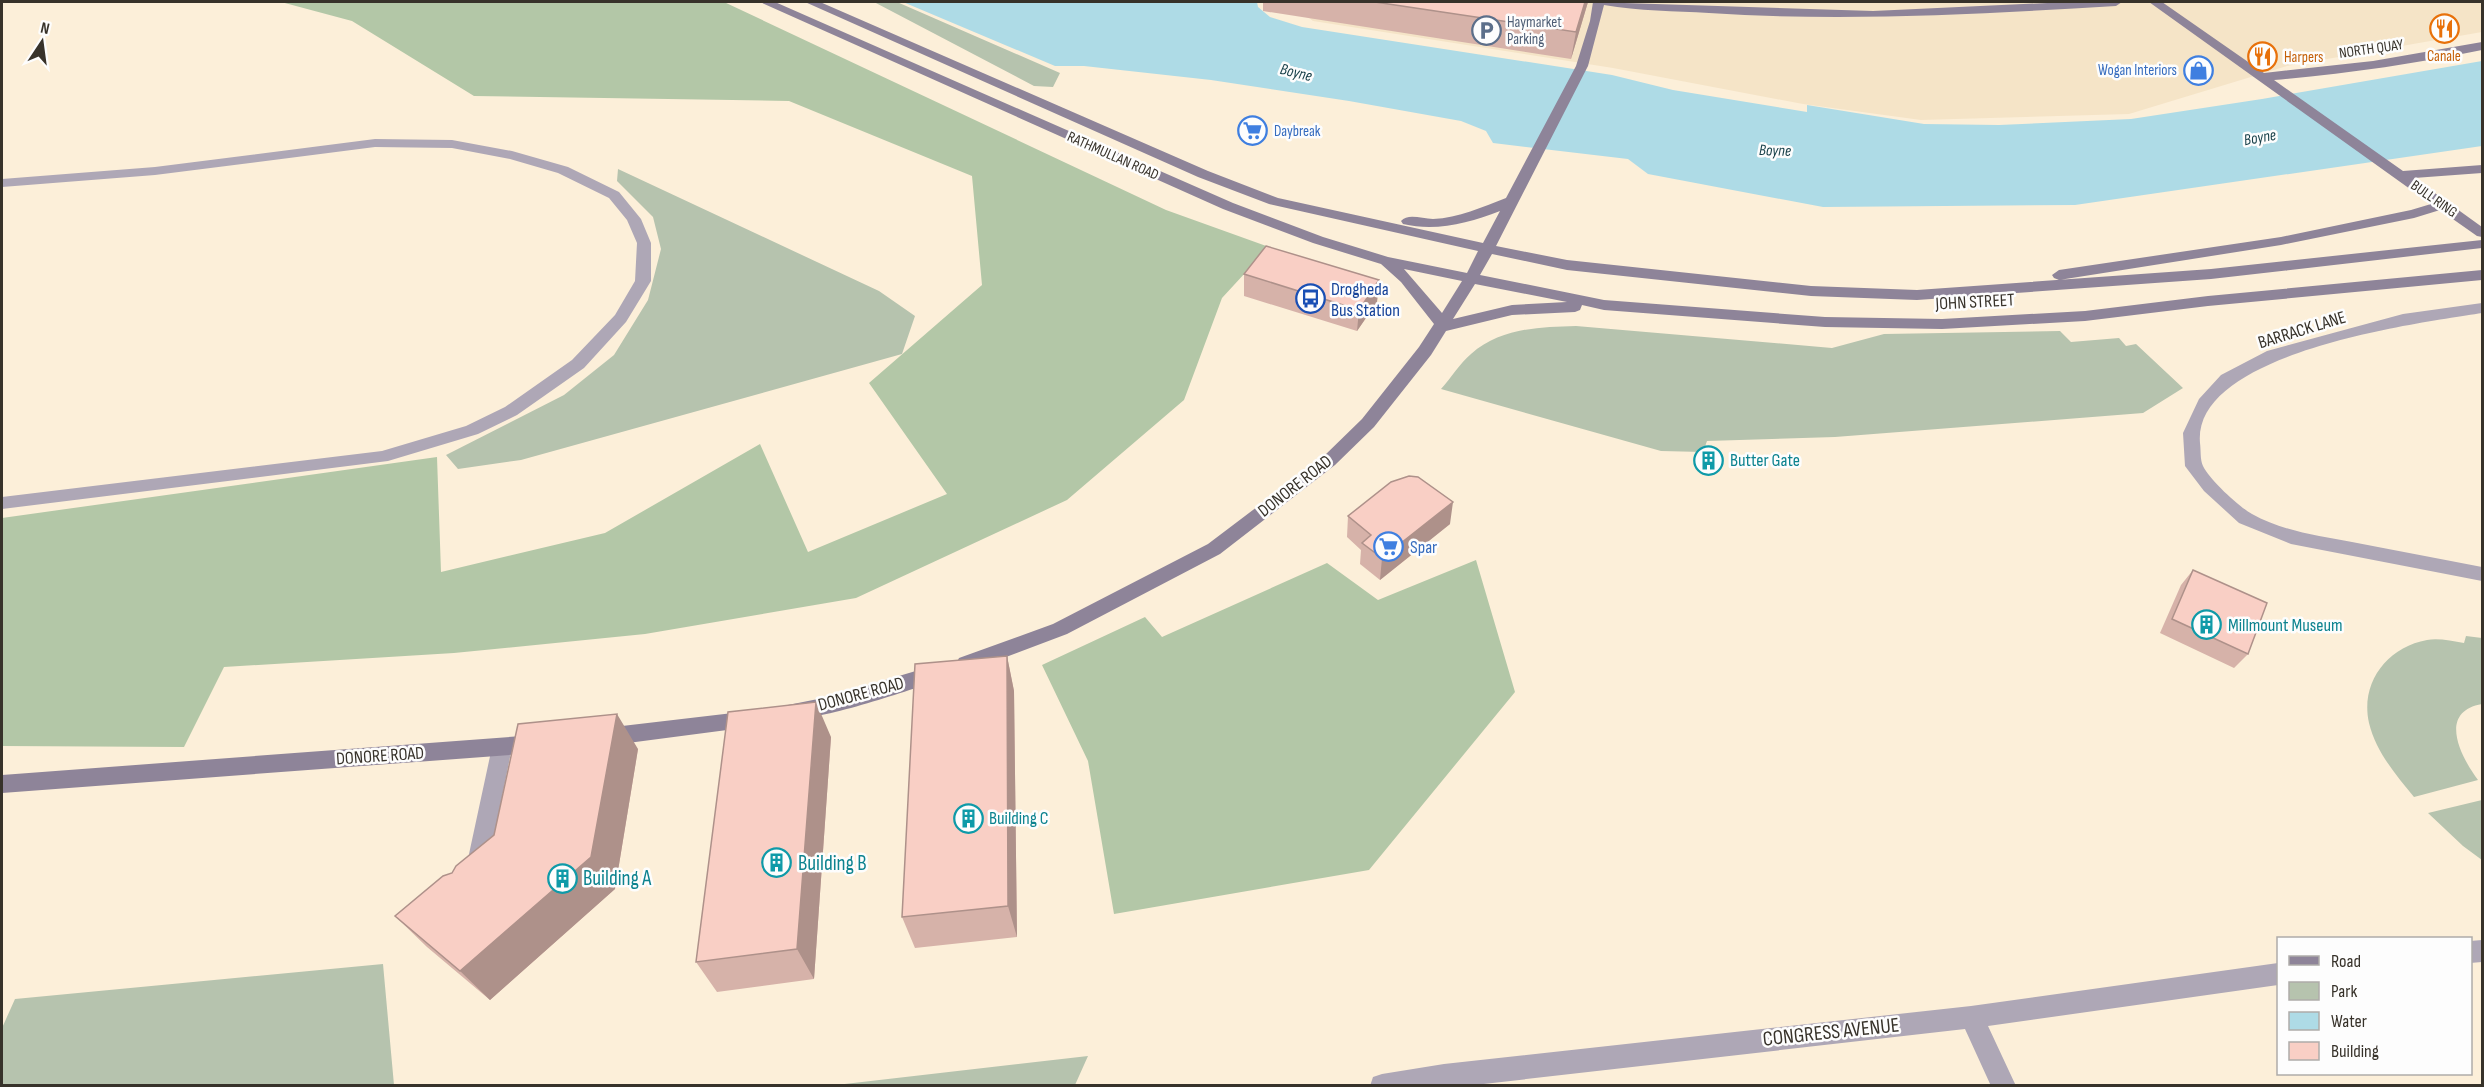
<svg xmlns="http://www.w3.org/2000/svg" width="2484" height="1087" font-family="'Sofia Sans Condensed',sans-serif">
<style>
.built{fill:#f5e4c7}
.green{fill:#b6c3ae}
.forest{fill:#b3c7a7}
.water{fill:#aedbe6}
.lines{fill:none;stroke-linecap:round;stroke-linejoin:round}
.street{fill:#aea7b6;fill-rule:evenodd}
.secondary{fill:#8e8499;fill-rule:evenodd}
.wall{fill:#d6b2a9}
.shaded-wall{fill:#ae918a}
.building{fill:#f9cfc5;stroke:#ae918a;stroke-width:1.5}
.labels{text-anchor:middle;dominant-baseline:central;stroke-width:5;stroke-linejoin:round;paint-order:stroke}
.far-service-label{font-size:15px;fill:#4e5e75;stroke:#fdfdfd;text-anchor:start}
.far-street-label{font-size:15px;fill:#37322a;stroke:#fdfdfd}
.far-food-label{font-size:15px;fill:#c56008;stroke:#fdfdfd}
.far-shop-label{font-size:15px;fill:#366cbe;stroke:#fdfdfd;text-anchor:end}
.far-water-label{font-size:16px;font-style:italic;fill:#153e47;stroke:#fdfdfd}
.transit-label{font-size:18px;fill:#164399;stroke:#fdfdfd;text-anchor:start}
.street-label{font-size:18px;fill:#37322a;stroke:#fdfdfd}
.culture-label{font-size:18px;fill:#0d838f;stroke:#fdfdfd;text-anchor:start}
.shop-label{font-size:18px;fill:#366cbe;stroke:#fdfdfd;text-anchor:start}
.near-culture-label{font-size:21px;fill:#0d838f;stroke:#fdfdfd;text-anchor:start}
.near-street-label{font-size:21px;fill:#37322a;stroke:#fdfdfd}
</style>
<rect width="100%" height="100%" fill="#fcefd9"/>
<path class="built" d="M1308 2H2482V32L2287 66 2129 114 1921 120 1803 104 1613 68 1313 21 1300 11Z"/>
<path class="green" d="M874 2H897L1060 73 1053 87 1034 86Z
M618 169 879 291 915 316 902 354 521 460 458 469 446 455 564 395 614 355 648 300 661 249 653 217 617 181Z
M1576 326 1832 348 1884 334 2060 331 2071 342 2119 338 2126 346 2136 344 2183 388 2143 413 1835 437 1707 441 1703 452 1661 451 1441 389C1451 378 1460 363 1471 354 1501 328 1538 327 1576 326Z
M2466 636 2482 638V704C2437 712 2461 757 2478 780L2414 797C2396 775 2376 752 2369 723 2360 683 2387 647 2427 640 2438 638 2452 641 2464 643Z
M2482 800V860L2463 846 2428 813Z
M383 964 394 1085H2V1028L15 999Z
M1088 1056 1075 1085H836Z"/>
<path class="forest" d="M281 2H724L1166 210 1269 247 1222 298 1184 400 1067 500 856 598 645 634 454 653 224 667 184 747 2 746V518L437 457 441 572 605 533 760 444 808 552 947 494 869 383 982 285 972 176 789 101 474 96 352 21Z
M1476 560 1515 692 1369 870 1114 914 1088 761 1042 665 1145 617 1162 637 1327 563 1378 600Z"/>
<path class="water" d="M903 2H1257L1258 7 1270 17 1302 27 1612 75 1673 90 1807 112V105L1924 124 1999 125 2131 119 2262 99 2482 61V146L2075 205 1823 207 1648 174 1628 159 1493 143 1486 131 1461 121 1349 101 1211 80 1084 66H1055Z"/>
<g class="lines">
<path class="street" d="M375 139 452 140 512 151 568 167 619 192 641 219 651 243V281L626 322 584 368 517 415 478 434 388 461 2 509V497L382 451 466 426 505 407 572 360 615 315 635 281 637 243 627 220 609 198 558 173 510 159 452 148 375 147 155 175 2 187V179L155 167Z
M2482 303V313C2419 323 2192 352 2200 443 2201 450 2200 460 2203 466 2210 480 2238 506 2252 514 2282 531 2319 536 2352 542 2395 550 2439 559 2482 567V581L2291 544 2239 523 2204 491 2188 470 2185 466 2183 433 2199 399 2221 375 2267 351 2403 314Z
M502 738 509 741 512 747 488 868 485 875 477 878 469 875 466 868 492 747 495 741Z
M2482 940V962L2470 963V941Z
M2278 963V985L1988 1026 2016 1086H1991L1965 1029 1466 1086H1370L1373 1077 1382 1074 1444 1064 1971 1006Z"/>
<path class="secondary" d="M760 2H775L1233 203 1323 237 1388 257 1467 273 1478 251 1269 204 1198 177 805 2H820L1208 171 1278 198 1483 243 1500 211C1469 223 1436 232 1403 224L1401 221C1408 213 1422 219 1433 219 1459 218 1482 207 1506 198L1576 66 1590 21 1593 2 1873 11 2068 2H2122L2116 6C1980 14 1846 22 1709 13 1675 11 1639 11 1604 5L1588 66 1496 246 1567 260 1811 286 1917 290 2211 269 2482 240V248L2211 279 1917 300 1811 296 1567 270 1492 254 1480 275 1604 300 1825 317 1942 319 2085 311 2208 296 2482 270V280L2208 306 2085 321 1942 329 1825 327 1604 310 1582 305 1580 310 1575 312 1512 315 1446 331 1431 355 1374 427 1335 465 1220 554 1067 634 966 672 959 670 956 664 959 658 1053 624 1208 544 1323 457 1362 419 1419 347 1434 324 1401 282 1381 264 1313 243 1223 209ZM1404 269 1462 281 1442 313ZM1475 284 1567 302 1512 305 1453 319Z
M2149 2H2162L2264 73 2373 61 2482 42V50C2414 64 2344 74 2274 80L2403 171 2482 165V173L2414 178 2482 227V237L2477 236 2440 210 2414 218 2281 245 2059 280 2054 278 2052 275 2059 270 2281 237 2411 210 2431 204Z
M936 665 943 667 946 673 943 679C915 688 811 725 788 717L785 711 788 705 828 697Z
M750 711 757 713 760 719 757 725 750 727 605 746 598 743 595 737 598 731 605 728Z
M536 735 543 738 546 744 543 750 536 753 2 793V775Z"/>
</g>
<path class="wall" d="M1263 2H1588L1571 59 1263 11Z
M1244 274 1379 280 1377 302 1357 331 1244 296Z
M1348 516 1450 524 1380 580 1360 564 1361 550 1347 537Z
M2193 570 2248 654 2234 668 2160 633 2181 585Z
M1007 656 1014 691 1017 937 915 948 902 917Z
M831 737 814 979 717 992 696 962Z
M638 749 615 889 490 1000 427 947 395 916 452 873 494 835Z"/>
<path class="shaded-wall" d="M1585 2H1588L1571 59 1576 32Z
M1379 280 1377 302 1357 331 1359 310Z
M1453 502 1450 524 1380 580 1382 558Z
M1007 656 1014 691 1017 937 1008 906Z
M816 702 831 737 814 979 797 949Z
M617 714 638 749 615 889 490 1000 460 971Z"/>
<path class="building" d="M1375 2H1585L1576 32Z
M1266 246 1379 280 1359 310 1244 274Z
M1409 476 1418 477 1453 502 1382 558 1362 543 1371 535 1348 516 1391 482Z
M2193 570 2267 603 2248 654 2172 619Z
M1007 656 1008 906 902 917 915 664Z
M816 702 797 949 696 962 728 712Z
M617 714 591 857 460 971 395 916 443 876 452 873 456 866 494 835 518 724Z"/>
<defs>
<symbol id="restaurant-ring" viewBox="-11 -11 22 22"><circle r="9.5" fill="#fdfdfd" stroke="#e8710a" stroke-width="1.5"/><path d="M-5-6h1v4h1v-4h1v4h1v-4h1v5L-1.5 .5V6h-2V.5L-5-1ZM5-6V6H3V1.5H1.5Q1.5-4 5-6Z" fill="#e8710a"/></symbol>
<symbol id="parking-ring" viewBox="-11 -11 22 22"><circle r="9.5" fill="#fdfdfd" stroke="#5c6f8a" stroke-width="1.5"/><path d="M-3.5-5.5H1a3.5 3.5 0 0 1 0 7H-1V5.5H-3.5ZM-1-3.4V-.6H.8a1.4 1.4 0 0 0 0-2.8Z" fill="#5c6f8a"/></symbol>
<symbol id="shop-ring" viewBox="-11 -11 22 22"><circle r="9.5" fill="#fdfdfd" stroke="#3f7fe0" stroke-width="1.5"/><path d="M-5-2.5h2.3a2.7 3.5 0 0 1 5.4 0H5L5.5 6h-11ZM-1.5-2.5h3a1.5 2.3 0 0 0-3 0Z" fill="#3f7fe0"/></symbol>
<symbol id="supermarket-ring" viewBox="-11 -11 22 22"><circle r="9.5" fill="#fdfdfd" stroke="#3f7fe0" stroke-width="1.5"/><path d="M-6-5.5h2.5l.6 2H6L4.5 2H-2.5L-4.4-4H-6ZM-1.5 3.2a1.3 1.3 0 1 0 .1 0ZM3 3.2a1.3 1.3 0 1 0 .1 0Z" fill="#3f7fe0"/></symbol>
<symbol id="bus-ring" viewBox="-11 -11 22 22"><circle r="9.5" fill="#fdfdfd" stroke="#1a4fb4" stroke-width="1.5"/><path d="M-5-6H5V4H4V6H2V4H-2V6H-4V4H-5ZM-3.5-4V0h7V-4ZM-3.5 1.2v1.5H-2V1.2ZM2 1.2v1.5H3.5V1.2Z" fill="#1a4fb4"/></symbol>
<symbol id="building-ring" viewBox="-11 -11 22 22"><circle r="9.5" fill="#fdfdfd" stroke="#0f9aa8" stroke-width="1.5"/><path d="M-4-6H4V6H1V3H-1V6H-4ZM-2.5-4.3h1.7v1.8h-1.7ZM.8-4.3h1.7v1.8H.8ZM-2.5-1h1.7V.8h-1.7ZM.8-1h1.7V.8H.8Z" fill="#0f9aa8"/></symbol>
</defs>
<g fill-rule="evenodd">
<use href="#restaurant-ring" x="2428" y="12" width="33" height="33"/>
<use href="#parking-ring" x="1470" y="14" width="33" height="33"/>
<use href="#restaurant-ring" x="2246" y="40" width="33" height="33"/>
<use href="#shop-ring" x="2182" y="54" width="33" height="33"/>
<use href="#supermarket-ring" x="1236" y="114" width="33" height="33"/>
<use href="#bus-ring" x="1294" y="282" width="33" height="33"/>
<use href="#building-ring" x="1692" y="444" width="33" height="33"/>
<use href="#supermarket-ring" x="1372" y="530" width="33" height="33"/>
<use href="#building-ring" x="2190" y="608" width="33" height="33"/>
<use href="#building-ring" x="952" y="802" width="33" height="33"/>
<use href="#building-ring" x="760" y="846" width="33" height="33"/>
<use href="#building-ring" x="546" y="862" width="33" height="33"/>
</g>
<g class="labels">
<g class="far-service-label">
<text x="1507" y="22">Haymarket<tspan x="1507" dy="17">Parking</tspan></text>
</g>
<g class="far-street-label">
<text transform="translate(2371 49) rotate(-8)">NORTH QUAY</text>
<text transform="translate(1113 156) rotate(24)">RATHMULLAN ROAD</text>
<text transform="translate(2434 199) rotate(35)">BULL RING</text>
</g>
<g class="far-food-label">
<text x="2444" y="56">Canale</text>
<text x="2284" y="57" text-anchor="start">Harpers</text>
</g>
<g class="far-shop-label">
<text x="2177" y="70">Wogan Interiors</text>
<text x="1274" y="131" text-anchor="start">Daybreak</text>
</g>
<g class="far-water-label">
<text transform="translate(1296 73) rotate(14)">Boyne</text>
<text transform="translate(2260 138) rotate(-10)">Boyne</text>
<text transform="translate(1775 151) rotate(2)">Boyne</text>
</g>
<g class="transit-label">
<text x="1331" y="289">Drogheda<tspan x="1331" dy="21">Bus Station</tspan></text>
</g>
<g class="street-label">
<text transform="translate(1975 302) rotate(-3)">JOHN STREET</text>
<text transform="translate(2302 330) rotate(-17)">BARRACK LANE</text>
<text transform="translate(1295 486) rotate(-38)">DONORE ROAD</text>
<text transform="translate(861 694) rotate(-15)">DONORE ROAD</text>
<text transform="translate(380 756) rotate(-4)">DONORE ROAD</text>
</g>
<g class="culture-label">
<text x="1730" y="460">Butter Gate</text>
<text x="2228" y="625">Millmount Museum</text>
<text x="989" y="818">Building C</text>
</g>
<g class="shop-label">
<text x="1410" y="547">Spar</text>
</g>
<g class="near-culture-label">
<text x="798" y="863">Building B</text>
<text x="583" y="878">Building A</text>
</g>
<g class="near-street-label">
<text transform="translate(1831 1032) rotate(-6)">CONGRESS AVENUE</text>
</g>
</g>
<rect width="2484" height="1087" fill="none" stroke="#37322a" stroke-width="6"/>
<rect x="2277" y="937" width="195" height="138" fill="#fdfdfd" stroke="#aeaca9" stroke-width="1.5"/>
<rect x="2289" y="956" width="30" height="9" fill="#8e8499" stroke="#aeaca9" stroke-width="1.5"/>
<text x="2331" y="967" font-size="18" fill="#37322a">Road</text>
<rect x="2289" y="982" width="30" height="18" fill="#b6c3ae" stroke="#aeaca9" stroke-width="1.5"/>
<text x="2331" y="997" font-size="18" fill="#37322a">Park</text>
<rect x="2289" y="1012" width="30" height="18" fill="#aedbe6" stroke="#aeaca9" stroke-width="1.5"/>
<text x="2331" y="1027" font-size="18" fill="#37322a">Water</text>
<rect x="2289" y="1042" width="30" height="18" fill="#f9cfc5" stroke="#aeaca9" stroke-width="1.5"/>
<text x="2331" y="1057" font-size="18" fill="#37322a">Building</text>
<g transform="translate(42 42) rotate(13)" stroke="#fdfdfd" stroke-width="4.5" paint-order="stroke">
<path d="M0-4.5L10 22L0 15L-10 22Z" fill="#37322a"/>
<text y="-9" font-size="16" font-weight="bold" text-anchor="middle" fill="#37322a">N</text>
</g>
</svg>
